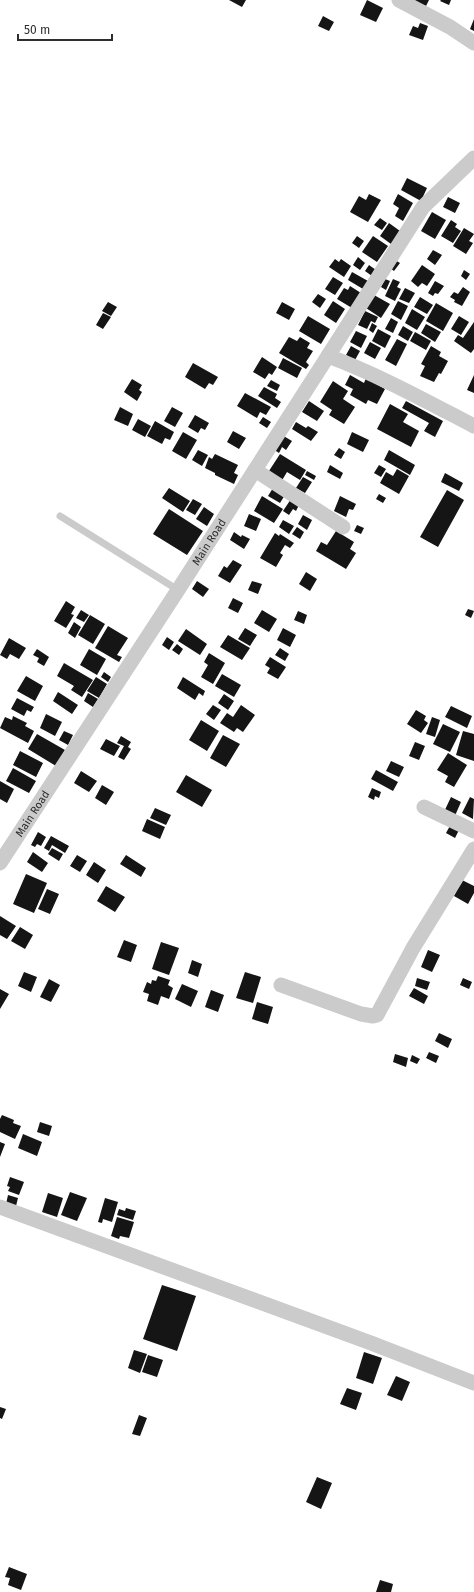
<svg xmlns="http://www.w3.org/2000/svg" width="474" height="1592" font-family="'Fira Sans',sans-serif">
<style>
.building{fill:#151515}
.lines{fill:none;stroke-linecap:round;stroke-linejoin:round}
.service{stroke:#cbcbcb;stroke-width:7}
.minor{stroke:#cbcbcb;stroke-width:15}
.labels{text-anchor:middle;dominant-baseline:central;stroke-width:4;stroke-linejoin:round;paint-order:stroke}
.street-label{font-size:11px;fill:#2e2e2e;stroke:#fff}
</style>
<rect width="100%" height="100%" fill="#fff"/>
<path class="building" d="M229 0H246L242 7Z
M367 0 383 8 376 22 360 15Z
M412 0H429L426 6Z
M441 0H451L449 5 440 1Z
M323 16 334 22 329 31 318 26Z
M474 19V31L470 29Z
M420 23 428 26 423 40 409 35 413 26 418 28Z
M407 178 427 188 421 201 401 190Z
M369 194 381 200 368 222 350 212 359 196 366 200Z
M398 194 413 203 403 221 395 216 399 208 393 204Z
M448 197 460 203 455 213 443 207Z
M432 212 446 220 435 239 421 231Z
M380 218 387 223 382 230 374 225Z
M451 220 457 224 455 227 461 231 453 243 441 236Z
M389 223 400 231 391 244 380 236Z
M464 228 474 234 469 241 473 243 466 254 453 246Z
M357 236 364 241 359 248 352 243Z
M373 236 388 246 377 262 362 252Z
M433 250 442 255 435 265 427 259Z
M358 257 365 263 360 270 353 265Z
M335 259 339 262 341 259 351 266 344 277 329 267Z
M395 260 400 263 394 271 390 268Z
M369 265 376 270 372 276 365 271Z
M422 265 435 274 427 286 422 283 418 287 411 281Z
M464 270 470 274 466 280 461 276Z
M352 272 368 281 363 289 348 280Z
M333 277 343 283 335 295 325 289Z
M385 279 390 281 386 290 381 287Z
M393 279 400 282 397 287 401 289 395 301 385 296Z
M435 281 444 286 438 294 435 293 433 296 428 293Z
M350 286 361 293 352 308 337 299 344 288 348 290Z
M463 287 470 292 462 306 454 302 455 300 450 297 454 292 458 294Z
M405 288 415 293 409 303 399 299Z
M318 294 326 299 320 308 312 302Z
M374 295 390 304 381 318 366 308Z
M420 297 433 305 427 314 414 307Z
M333 301 345 309 336 323 324 315Z
M398 301 408 306 401 320 391 314Z
M108 302 117 307 111 316 102 311Z
M282 302 295 309 289 320 276 313Z
M436 303 453 313 443 331 426 321Z
M412 309 425 317 417 330 405 323Z
M365 311 378 317 375 323 371 321 367 329 358 325Z
M103 313 111 317 103 329 96 325Z
M308 316 330 329 321 344 299 331Z
M459 316 469 322 461 335 451 329Z
M391 318 398 322 393 333 385 329Z
M474 322V349L471 353 454 341 458 335 463 338Z
M372 323 377 326 373 333 369 330Z
M426 324 441 332 435 342 421 333Z
M403 326 413 332 408 341 398 335Z
M378 329 391 336 385 348 372 341Z
M356 331 367 336 361 348 350 342Z
M415 332 431 341 426 350 410 341Z
M289 337 297 341 300 337 310 343 307 348 313 351 306 362 309 365 306 369 279 353Z
M397 339 407 344 396 366 385 360Z
M370 342 381 348 375 359 364 353Z
M351 346 360 351 355 360 346 355Z
M431 346 441 352 439 356 448 361 441 374 439 373 434 382 420 376 425 366 421 364Z
M262 357 277 367 272 375 269 373 265 379 253 372Z
M283 358 302 368 297 378 278 368Z
M193 363 218 377 213 385 209 383 205 389 185 377Z
M350 375 364 383 366 378 385 389 377 404 368 400 366 404 350 395 353 389 345 385Z
M474 375V393L467 390Z
M132 379 142 385 139 390 142 392 137 401 124 392Z
M271 380 280 385 277 391 267 386Z
M333 381 348 391 343 399 355 407 344 424 329 415 332 410 320 402Z
M264 387 277 394 275 398 281 402 277 408 258 396Z
M245 393 271 407 266 415 260 412 257 418 237 406Z
M309 401 324 411 317 421 302 412Z
M406 401 443 421 435 437 424 431 429 423 402 408Z
M390 404 408 414 403 422 419 431 411 447 377 429Z
M120 407 133 414 128 426 114 420Z
M172 407 183 413 175 427 164 421Z
M195 415 209 423 205 430 201 428 198 433 188 427Z
M263 417 271 422 267 428 259 423Z
M138 419 151 426 145 437 132 430Z
M155 421 174 432 170 440 165 438 162 444 147 436Z
M296 422 306 428 308 426 318 432 311 441 292 429Z
M233 431 246 438 239 449 227 442Z
M183 432 197 440 186 459 172 451Z
M352 432 369 440 363 452 347 444Z
M282 435 292 441 286 450 282 447 279 453 273 449Z
M339 448 345 452 341 459 334 455Z
M198 450 208 455 202 466 192 460Z
M389 450 415 465 410 475 384 460Z
M215 454 238 465 234 473 238 475 234 484 215 475V473L205 468 209 457 212 459Z
M280 454 306 470 300 480 287 472 281 482 267 474Z
M330 465 343 473 340 479 327 472Z
M379 465 386 469 381 477 374 473Z
M397 469 409 476 399 494 380 483 386 472 393 476Z
M307 471 316 476 314 480 305 475Z
M445 473 463 483 459 491 441 482Z
M303 477 312 482 305 493 296 488Z
M169 488 190 501 183 512 162 498Z
M273 488 285 495 280 503 268 496Z
M447 490 464 500 438 547 420 537Z
M379 494 386 498 383 503 376 499Z
M262 496 283 509 274 523 254 511Z
M340 496 356 504 353 510 349 509 346 517 334 511Z
M193 499 202 504 195 515 186 510Z
M291 499 299 505 296 511 293 509 289 515 283 511Z
M204 507 214 514 207 526 196 519Z
M169 509 203 531 187 555 153 534Z
M249 514 261 519 256 531 244 526Z
M303 515 312 520 307 530 298 524Z
M283 520 294 526 289 534 279 527Z
M357 525 364 528 361 534 354 531Z
M297 527 304 532 300 539 292 534Z
M336 531 354 542 350 549 356 553 346 569 316 551 321 542 327 545Z
M234 532 241 537 242 535 250 539 244 549 230 540Z
M275 533 279 536 280 534 294 543 290 548 285 545 280 553 283 555 276 567 260 558Z
M233 560 242 565 230 583 218 576 224 566 227 568Z
M306 572 317 579 310 591 299 584Z
M197 581 209 589 203 597 192 589Z
M252 581 262 584 258 594 248 590Z
M233 598 243 603 238 613 228 608Z
M66 601 75 607 71 614 74 615 66 628 54 621Z
M468 609 474 611 471 618 465 615Z
M81 610 89 615 84 622 76 618Z
M262 610 277 619 269 632 254 623Z
M298 611 307 615 304 624 294 620Z
M90 615 105 624 93 644 78 635Z
M74 622 81 627 75 638 68 633Z
M108 626 128 638 117 655 122 657 119 662 95 648Z
M245 628 257 635 250 646 238 639Z
M283 628 296 635 290 647 277 640Z
M186 629 207 644 200 655 178 641Z
M228 635 250 648 242 660 220 647Z
M167 637 174 642 169 650 162 645Z
M9 638 26 648 19 659 10 654 7 659 0 655Z
M177 644 183 649 179 655 172 650Z
M280 648 289 654 285 661 275 655Z
M37 649 49 657 44 666 37 662 39 658 33 655Z
M89 649 106 659 97 675 80 665Z
M209 653 225 663 213 684 201 677 208 665 204 662Z
M270 657 286 667 278 679 267 673 270 668 265 665Z
M64 663 93 680 82 697 71 690 74 686 57 676Z
M104 672 111 677 108 682 101 677Z
M222 674 241 685 234 697 215 686Z
M26 676 43 686 35 701 17 691Z
M96 677 107 684 99 698 87 691Z
M183 677 205 691 203 696 199 693 195 700 177 688Z
M58 692 78 705 72 714 53 701Z
M88 693 98 699 93 707 84 701Z
M224 694 234 701 228 710 218 703Z
M17 698 34 707 31 712 27 710 24 716 11 709Z
M213 705 221 710 214 720 206 714Z
M241 705 255 715 243 732 237 728 234 732 220 723 227 713 233 717Z
M451 706 472 716 467 728 445 717Z
M416 710 426 716 424 720 428 723 421 733 407 724Z
M46 714 62 722 55 736 40 728Z
M13 716 27 723 25 726 34 731 28 743 0 728 5 717 12 720Z
M432 717 440 720 435 737 426 734Z
M201 720 219 731 207 751 189 740Z
M443 724 460 732 450 752 433 744Z
M64 731 73 735 68 745 59 740Z
M463 731 474 734V761L456 755Z
M37 734 65 750 56 766 28 749Z
M223 735 240 744 226 767 210 758Z
M121 736 131 742 128 747 131 749 124 760 118 757 124 746 117 743Z
M106 739 120 746 114 756 100 749Z
M415 742 425 746 419 760 409 756Z
M20 751 43 763 36 777 13 765Z
M448 753 467 765 454 787 445 782 448 776 437 770Z
M391 761 404 767 399 777 386 771Z
M13 768 36 781 29 793 6 781Z
M376 770 398 782 393 791 371 779Z
M81 771 97 781 89 792 74 783Z
M186 775 212 790 202 807 176 792Z
M0 781 14 789 7 803 0 799Z
M102 785 114 792 106 805 95 798Z
M372 788 381 792 379 798 375 796 374 800 368 797Z
M451 797 461 802 454 818 443 814Z
M470 797 474 799 473 819 462 813Z
M155 808 171 815 166 825 150 818Z
M147 819 165 827 160 839 142 831Z
M451 824 460 828 455 838 446 833Z
M38 832 46 837 41 846 37 844 35 847 31 845Z
M51 836 69 846 65 853 52 845 49 851 44 848Z
M52 848 63 854 59 861 48 854Z
M33 852 48 863 42 872 27 862Z
M77 855 87 861 80 872 70 866Z
M126 855 146 868 141 877 120 864Z
M94 862 106 870 98 883 86 875Z
M26 874 47 883 34 913 13 904Z
M462 880 474 886V893L468 904 454 896Z
M106 886 125 897 115 912 97 901Z
M47 889 59 894 50 914 38 909Z
M0 916 16 926 7 939 0 935Z
M20 927 33 935 25 949 11 941Z
M124 940 137 945 131 962 117 957Z
M161 942 179 948 169 975 152 969Z
M428 950 440 955 432 972 421 967Z
M192 960 202 964 198 977 188 973Z
M24 972 37 977 31 992 18 986Z
M245 972 261 977 253 1003 236 998Z
M158 976 170 980 168 985 173 988 169 999 161 996 158 1005 147 1001 149 994 143 992 147 982 151 984 152 980 156 981Z
M417 978 430 982 427 990 415 986Z
M463 978 472 982 469 989 460 985Z
M49 979 60 985 51 1002 40 997Z
M182 984 198 991 191 1007 175 999Z
M414 988 428 996 424 1004 409 996Z
M0 989 9 994 0 1009Z
M211 990 224 995 218 1012 205 1007Z
M257 1002 273 1007 268 1024 252 1019Z
M439 1033 452 1039 448 1048 435 1041Z
M429 1052 439 1056 436 1063 426 1058Z
M395 1054 408 1058 406 1067 393 1062Z
M412 1055 420 1059 417 1064 410 1061Z
M2 1115 14 1120 13 1123 21 1126 15 1139 0 1132V1119Z
M40 1122 52 1126 49 1136 37 1132Z
M23 1134 42 1142 37 1156 18 1148Z
M0 1142 5 1144 0 1157Z
M10 1177 24 1182 19 1195 8 1191 10 1187 7 1186Z
M70 1192 87 1198 77 1221 61 1215Z
M48 1193 63 1198 57 1217 42 1212Z
M8 1195 18 1198 16 1206 6 1204Z
M105 1198 118 1202 112 1222 103 1219 102 1223 98 1222Z
M126 1208 136 1211 133 1220 117 1215 119 1209 125 1211Z
M117 1217 134 1222 129 1238 120 1236 119 1239 111 1236Z
M162 1285 196 1296 177 1351 143 1339Z
M134 1350 147 1354 140 1373 128 1368Z
M364 1352 382 1358 373 1384 356 1378Z
M148 1355 163 1360 157 1377 142 1372Z
M396 1376 410 1382 402 1401 387 1395Z
M347 1388 362 1393 356 1410 340 1404Z
M0 1407 6 1409 2 1419 0 1418Z
M139 1415 147 1418 140 1436 132 1434Z
M317 1477 332 1483 321 1509 306 1502Z
M9 1567 27 1574 21 1590 8 1585 10 1578 5 1577Z
M380 1580 393 1584 391 1592H376Z"/>
<g class="lines">
<path class="service" d="M60 516 178 590"/>
<g class="minor">
<path d="M399 0 450 27 474 43"/>
<path d="M328 356 423 207 474 158"/>
<path d="M255 470 343 527"/>
<path d="M424 807 474 831"/>
<path id="s1" d="M0 863 178 590 328 356C379 375 426 401 474 426"/>
<path d="M281 985 361 1014 373 1016 377 1015 413 948 474 849"/>
<path d="M0 1207 371 1343 474 1383"/>
</g>
</g>
<g class="labels">
<g class="street-label">
<text stroke="none"><textPath href="#s1" startOffset="383">Main Road</textPath></text>
<text stroke="none"><textPath href="#s1" startOffset="59">Main Road</textPath></text>
</g>
</g>
<path d="M18 34v6h94v-6" fill="none" stroke="#2e2e2e" stroke-width="2"/>
<text x="24" y="34" font-size="12" fill="#2e2e2e" stroke="#ffffff" stroke-width="3" paint-order="stroke">50 m</text>
</svg>
